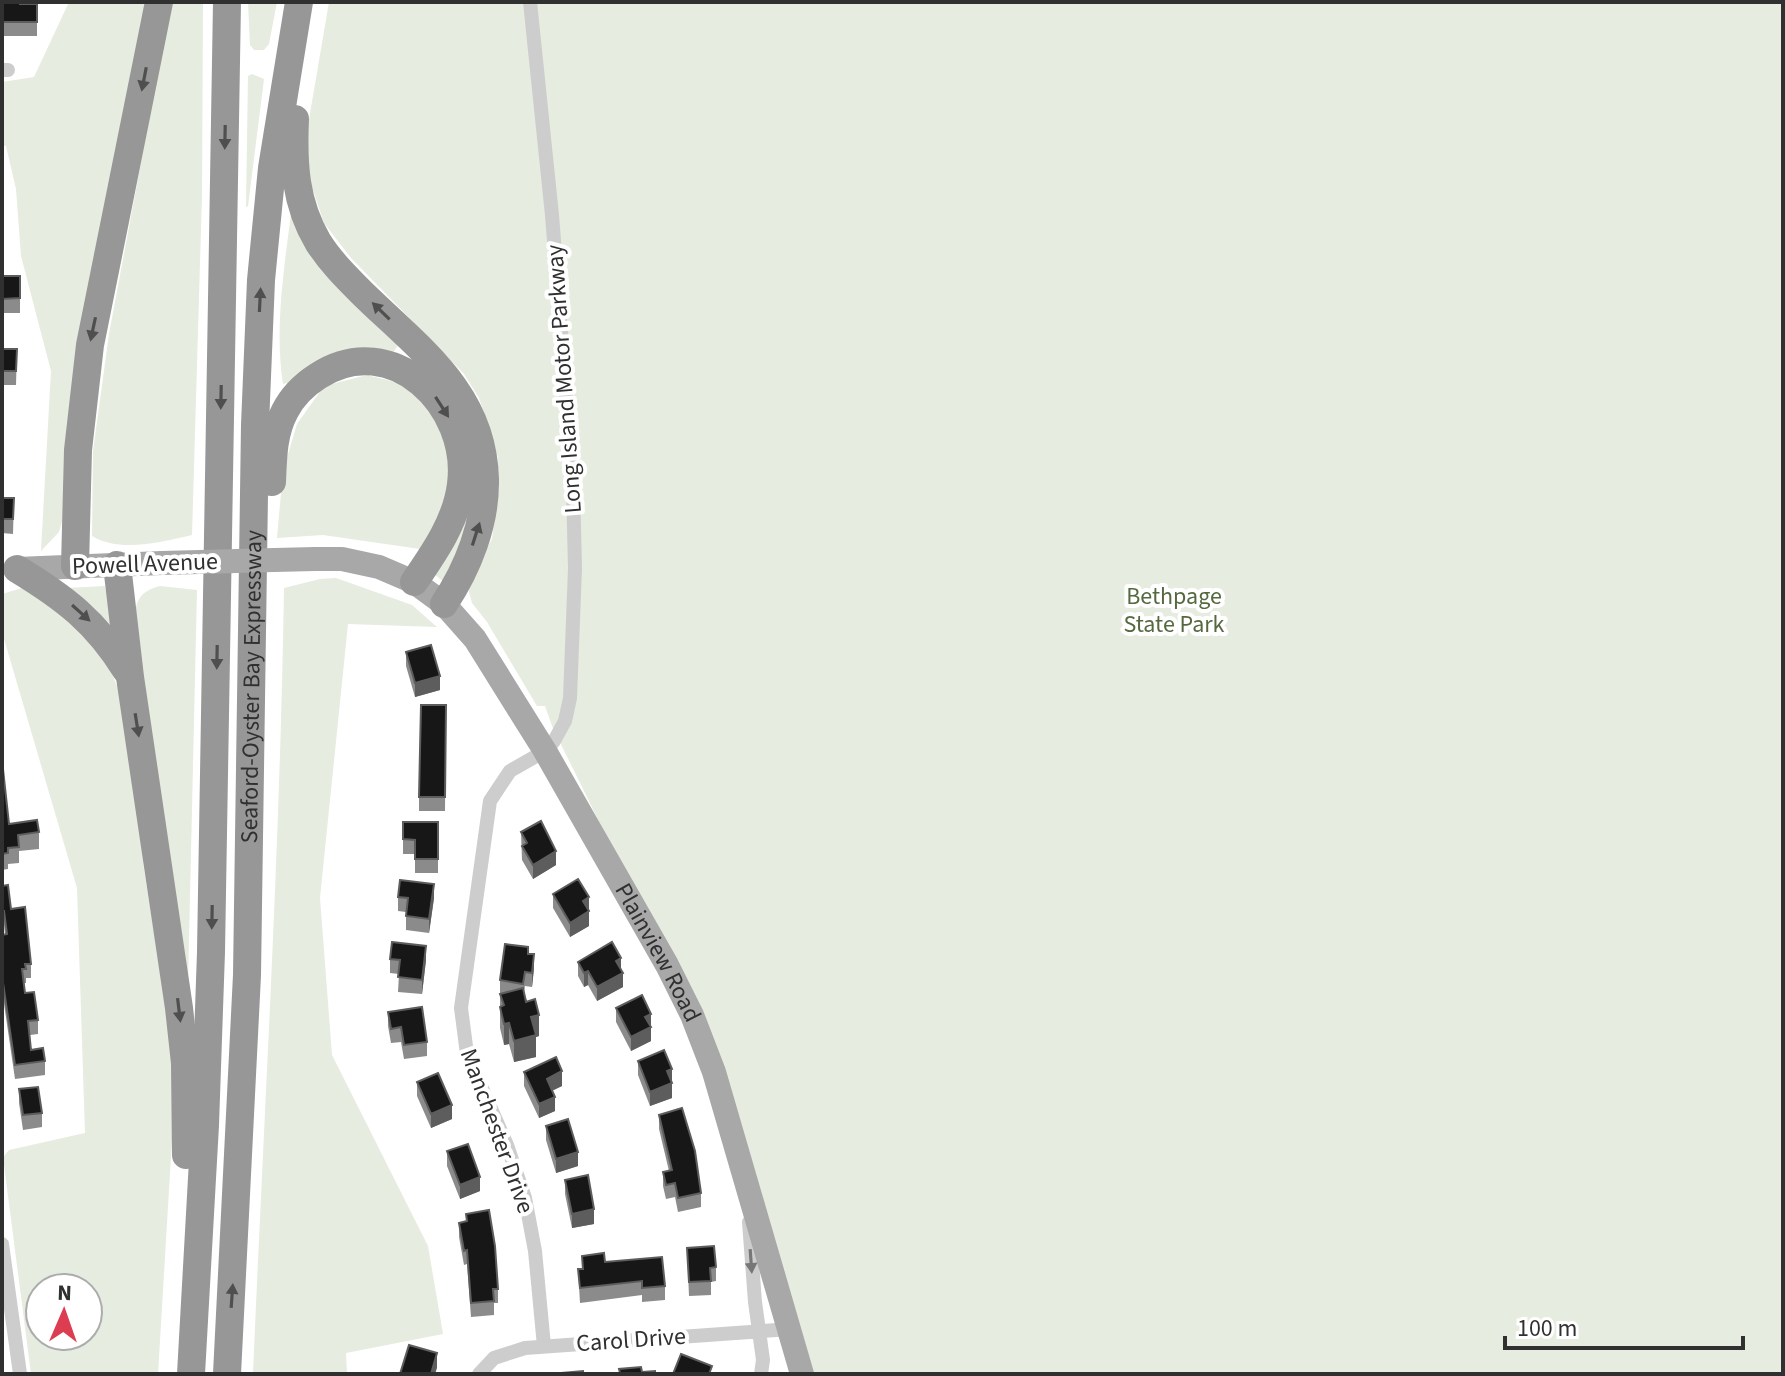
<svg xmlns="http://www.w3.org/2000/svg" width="1785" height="1376" font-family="'Source Sans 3',sans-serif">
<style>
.green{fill:#e6ecdf;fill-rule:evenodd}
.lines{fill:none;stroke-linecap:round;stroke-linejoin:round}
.street{stroke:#cdcdcd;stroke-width:14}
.primary{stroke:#a8a8a8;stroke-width:24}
.highway{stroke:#979797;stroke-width:28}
.primary-bridge{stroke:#a8a8a8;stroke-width:24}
.wall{fill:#8b8b8b}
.shaded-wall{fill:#5d5d5d}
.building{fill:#171717;stroke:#5d5d5d;stroke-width:2}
.oneway{fill:#4f4f4f}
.oneway2{fill:#777}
.labels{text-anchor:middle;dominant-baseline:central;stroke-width:8;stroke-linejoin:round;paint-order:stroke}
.street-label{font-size:24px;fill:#303030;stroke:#fff}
.park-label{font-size:24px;fill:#55693f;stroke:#fff}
</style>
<rect width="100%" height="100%" fill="#fff"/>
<path class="green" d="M69 2H145L66 507 59 532 41 551 51 371 21 256 16 189 6 146 2 145V82L34 77Z
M171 2H203L202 195 192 535C162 542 120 553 92 536L93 451 109 334Z
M248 2H277L269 44 264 50H254L250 45Z
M329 2H1783V1374H802L708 1043 552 726 545 706H537L487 622 472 603 469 592V580L492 539 499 489 498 457 479 398 464 374 351 258 324 223 308 175 306 137Z
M252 74 264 79 248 206 246 207 248 76Z
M292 206 399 343 392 355 283 384C274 328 285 262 292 206Z
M367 375 411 386 440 416 451 472 442 512 420 549 323 535 277 538 283 471 297 424 324 386Z
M465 514 475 516 444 582 434 574Z
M336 578 412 605 437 627 348 624 320 898 332 1055 428 1246 443 1334 346 1353 347 1374H253C264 1112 280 850 284 588L320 579Z
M105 586 106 592 113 593 119 643 67 588Z
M160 586 197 590 188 984 137 647C136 619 127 594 160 586Z
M22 588 81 621 109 667 124 702 144 869 176 1073 158 1374H31L3 1157 9 1150 85 1133 77 888 2 632V594ZM40 1288H88V1336H40Z"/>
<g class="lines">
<path class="street" d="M530 2 552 215 573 485 575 568 570 698 565 721 554 741 545 751 510 771 490 801 461 1008 467 1054 507 1145 525 1198 535 1251 544 1346
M2 70H8
M749 1222 755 1302 763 1360 761 1374
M2 1244 20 1374
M479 1374 494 1358 525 1348 791 1329"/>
<g class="primary">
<path id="s1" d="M315 559H342L379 567 414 582 444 604 475 639 545 751 667 965 692 1015 714 1072 802 1374"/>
<path d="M17 569 162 563"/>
</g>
<g class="highway">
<path d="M295 119C293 164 295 203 318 242 330 261 346 277 362 293 418 348 483 392 485 479 486 523 468 568 444 604"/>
<path d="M272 482C273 458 273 433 285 411 292 397 304 385 318 376 392 328 471 406 461 484 457 520 434 553 414 582"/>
<path d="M117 565 130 677 179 1008 185 1063 186 1155"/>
<path d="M75 566 78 450 90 345 159 2"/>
<path d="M17 569C65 598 96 622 126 670"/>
<path d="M191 1374 205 1125 211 952 227 2"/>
<path id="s2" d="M227 1374 247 975 255 425 261 280 272 168 299 2"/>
</g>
<path class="primary-bridge" d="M162 563 315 559"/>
</g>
<path class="wall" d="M2 2 20 4H37V36H2Z
M2 276H20V313H2Z
M2 349H17L16 385H2Z
M2 498H14L13 534 2 533Z
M406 652 440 690 415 697 406 666Z
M446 705 445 811H419V797Z
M2 760 9 824 39 832V849L19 851V863L8 864V869L2 870Z
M403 822H438V873H415V854H403Z
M521 832 556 865 533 879 522 860Z
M2 886 31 964V978H26V983H24L25 993 38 1020V1034L30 1035 31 1050 45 1061V1075L15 1079 2 990V935H5L4 925H2Z
M553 894 589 897V926L570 937 553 908Z
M398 897 434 898 429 933 406 930V912L398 911Z
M528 954 534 968 532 987 525 986 524 992 539 1036 536 1037V1057L514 1062 509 1044 504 1045 500 1028V980Z
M390 959 426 960 422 994 398 992 399 974 390 973Z
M578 962 621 971 623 987 597 1001 588 985 584 987 578 976Z
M616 1008 651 1028V1041L631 1051 616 1022Z
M388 1012 427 1042V1056L404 1059 401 1042 391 1043 388 1026Z
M638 1061 672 1069V1098L650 1106 638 1075Z
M524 1072 562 1086 552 1091 555 1111 539 1118 524 1086Z
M417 1082 452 1119 431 1128 417 1096Z
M19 1089 42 1113V1127L23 1130 19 1103Z
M659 1115 701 1193V1207L678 1212 675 1197 666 1199 663 1186V1172L669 1171 659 1129Z
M546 1126 578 1166 556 1173 546 1140Z
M447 1151 480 1191 460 1199 447 1166Z
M565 1180 594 1224 572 1228 565 1194Z
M466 1214 498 1289V1303H494V1315L471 1317 467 1264 464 1265 459 1237V1223L466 1221Z
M687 1248 716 1267V1281L711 1282V1295L689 1296Z
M582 1256 605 1262 665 1286V1300L642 1302V1295L580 1303 578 1269H582Z"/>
<path class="shaded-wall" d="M440 676V690L415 697V683Z
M556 851V865L533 879V865Z
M434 884V898L429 933V919Z
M589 897V911L583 901Z
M589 911V926L570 937V923Z
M426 946V960L422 994V980Z
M534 954V968L532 987V973Z
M621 958V972L616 961Z
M588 971V985L584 987V973Z
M623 973V987L597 1001V987Z
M651 1014V1041L631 1051V1037L645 1017Z
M539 1015V1036L536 1037V1057L514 1062V1041L531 1017Z
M509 1023V1044L504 1045V1024Z
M672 1069V1083L667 1071Z
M562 1071V1086L547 1093V1079Z
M672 1083V1098L650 1106V1092Z
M555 1097V1111L539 1118V1104Z
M452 1105V1119L431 1128V1114Z
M578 1152V1166L556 1173V1159Z
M480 1177V1191L460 1199V1185Z
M594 1209V1224L572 1228V1214Z
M437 1353V1368L435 1374H431Z"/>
<path class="building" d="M2 2H20V4H37V22H2Z
M2 276H20V298L2 299Z
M2 349H17L16 371H2Z
M2 498H14L13 519H2Z
M431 645 440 676 415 683 406 652Z
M421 705H446L445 797H419Z
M2 760 9 824 37 820 39 832 18 835 19 847 8 848V853L2 854Z
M541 821 556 851 533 865 522 846 527 843 521 832Z
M403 822H438V859H415V840L403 839Z
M578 879 589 897 583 901 589 911 570 923 553 894Z
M400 880 434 884 429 919 406 916 408 898 398 897Z
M8 885 11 909 25 907 31 964H25L26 969H22L25 993 34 992 38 1020 28 1021 31 1050 43 1048 45 1061 15 1065 2 976V935L7 934 4 911H2V886Z
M392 942 426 946 422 980 398 977 400 960 390 959Z
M612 942 621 958 616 961 623 973 597 987 588 971 584 973 578 962Z
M505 944 528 947V954H534L532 973 525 972 523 984 500 980Z
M523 988 526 1002 535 999 539 1015 531 1017 536 1035 514 1041 509 1023 504 1024 500 1007 504 1005 500 994Z
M642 995 651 1014 645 1017 651 1027 631 1037 616 1008Z
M422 1007 427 1042 404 1045 401 1027 391 1029 388 1012Z
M664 1050 672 1069 667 1071 672 1083 650 1092 638 1061Z
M556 1057 562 1071 547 1079 555 1097 539 1104 524 1072Z
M438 1073 452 1105 431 1114 417 1082Z
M38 1087 42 1113 23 1115 19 1089Z
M682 1108 695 1151 701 1193 678 1198 675 1183 666 1185 663 1172 672 1170 659 1115Z
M568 1119 578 1152 556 1159 546 1126Z
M468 1144 480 1177 460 1185 447 1151Z
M588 1175 594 1209 572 1214 565 1180Z
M489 1210 495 1246 498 1289H493L494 1301 471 1303 467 1250 464 1251 459 1223 467 1221 466 1214Z
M714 1246 716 1267 710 1268 711 1281 689 1282 687 1248Z
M604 1253 605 1262 662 1257 665 1286 642 1288V1281L580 1288 578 1269H583L582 1256Z
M409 1345 437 1353 431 1374 425 1373 424 1374H400Z
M681 1354 712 1366 709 1374H673Z
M641 1367 642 1372 655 1371V1374H609L620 1373 619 1369Z
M583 1371V1374H562V1373Z"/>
<defs><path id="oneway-solid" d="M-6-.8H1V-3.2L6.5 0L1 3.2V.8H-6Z" transform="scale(2)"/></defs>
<g class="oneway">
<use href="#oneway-solid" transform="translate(144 79) rotate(101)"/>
<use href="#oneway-solid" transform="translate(225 137) rotate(91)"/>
<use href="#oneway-solid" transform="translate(260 300) rotate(-87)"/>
<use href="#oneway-solid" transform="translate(381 311) rotate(-136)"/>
<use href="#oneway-solid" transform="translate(93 329) rotate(102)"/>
<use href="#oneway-solid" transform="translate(221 397) rotate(91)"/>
<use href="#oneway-solid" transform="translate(442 407) rotate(57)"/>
<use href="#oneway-solid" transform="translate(476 534) rotate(-72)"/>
<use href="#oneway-solid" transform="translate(81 613) rotate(42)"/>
<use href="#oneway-solid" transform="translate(217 657) rotate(91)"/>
<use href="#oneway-solid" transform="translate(137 725) rotate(81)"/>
<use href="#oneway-solid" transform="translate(212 917) rotate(91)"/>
<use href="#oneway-solid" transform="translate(179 1010) rotate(83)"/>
<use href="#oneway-solid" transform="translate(232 1296) rotate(-86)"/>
</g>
<use class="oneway2" href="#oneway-solid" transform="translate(751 1261) rotate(86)"/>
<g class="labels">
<g class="street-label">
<text transform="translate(564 379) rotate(-94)">Long Island Motor Parkway</text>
<text transform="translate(145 564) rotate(-2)">Powell Avenue</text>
<text stroke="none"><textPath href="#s2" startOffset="688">Seaford-Oyster Bay Expressway</textPath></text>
<text stroke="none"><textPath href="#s1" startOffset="550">Plainview Road</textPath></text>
<text transform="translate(497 1131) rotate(70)">Manchester Drive</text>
<text transform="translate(631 1340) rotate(-4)">Carol Drive</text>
</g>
<g class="park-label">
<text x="1174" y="596">Bethpage<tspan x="1174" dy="28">State Park</tspan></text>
</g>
</g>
<rect width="1785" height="1376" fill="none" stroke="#303030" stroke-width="8"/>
<g transform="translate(64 1312) rotate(2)"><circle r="38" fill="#ffffff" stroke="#acacac" stroke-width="2"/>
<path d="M0-6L14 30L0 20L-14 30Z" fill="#dc3d50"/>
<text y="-12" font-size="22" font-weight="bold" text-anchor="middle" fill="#303030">N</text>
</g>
<path d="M1505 1336v12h238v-12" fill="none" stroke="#303030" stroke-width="4"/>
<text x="1517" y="1336" font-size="24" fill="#303030" stroke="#ffffff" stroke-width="6" paint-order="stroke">100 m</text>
</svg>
